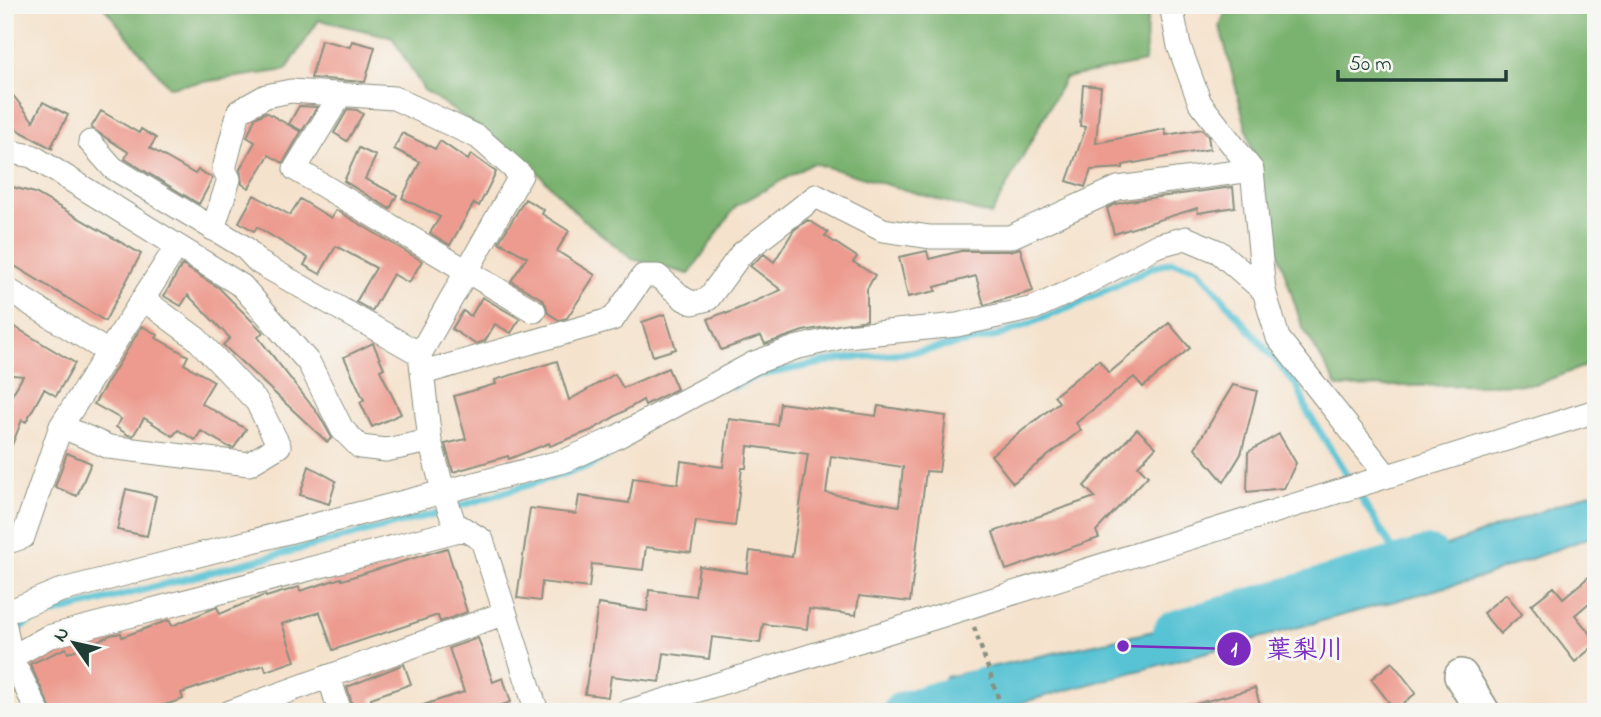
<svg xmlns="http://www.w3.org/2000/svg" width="1601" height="717" font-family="'Indie Flower','Klee One',sans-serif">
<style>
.forest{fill:#7ab270;stroke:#4c7852;stroke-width:2}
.water{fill:#59c3d4;stroke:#3c8084;stroke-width:2}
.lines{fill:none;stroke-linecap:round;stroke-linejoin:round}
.stream{stroke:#59c3d4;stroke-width:7}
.river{stroke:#59c3d4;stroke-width:40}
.building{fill:#ed9b8f;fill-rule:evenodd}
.street-casing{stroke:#8a9080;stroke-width:25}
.secondary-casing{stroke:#8a9080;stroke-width:36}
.path{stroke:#8a9080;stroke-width:4.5;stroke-dasharray:5 5;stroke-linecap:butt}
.street{stroke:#fff;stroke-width:23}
.secondary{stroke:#fff;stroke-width:33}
.leader{fill:none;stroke:#7b2cbf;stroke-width:2.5}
.callout-dot{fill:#7b2cbf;stroke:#f6f6f2;stroke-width:2.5}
.mark-label{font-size:21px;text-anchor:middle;font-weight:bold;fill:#fff}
.callout-label{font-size:26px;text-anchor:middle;font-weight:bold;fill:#7b2cbf;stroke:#f6f6f2;stroke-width:6;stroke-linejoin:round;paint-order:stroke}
</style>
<rect width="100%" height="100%" fill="#f6f6f2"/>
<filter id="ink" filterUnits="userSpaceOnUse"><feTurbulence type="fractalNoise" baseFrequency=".0143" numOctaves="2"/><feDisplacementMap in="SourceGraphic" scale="14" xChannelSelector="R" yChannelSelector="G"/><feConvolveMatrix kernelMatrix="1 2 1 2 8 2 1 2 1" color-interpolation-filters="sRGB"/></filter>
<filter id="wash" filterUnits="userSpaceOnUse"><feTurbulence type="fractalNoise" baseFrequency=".00686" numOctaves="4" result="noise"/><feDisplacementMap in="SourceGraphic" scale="28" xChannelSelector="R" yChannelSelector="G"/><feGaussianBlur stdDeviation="1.57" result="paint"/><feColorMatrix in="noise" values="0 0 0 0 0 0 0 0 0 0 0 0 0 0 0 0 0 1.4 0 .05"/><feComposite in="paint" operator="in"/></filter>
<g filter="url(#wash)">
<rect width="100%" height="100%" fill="#f5e2cc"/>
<path class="forest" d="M102 5H1148L1145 62 1065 78 991 215 813 163 736 206 689 274 632 259 579 216 527 161 424 90 392 37 319 20 286 70 169 87Z
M1228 5H1596V362L1537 384 1338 387 1302 326 1280 258 1220 26Z"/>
<path class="water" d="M1596 491V535L1479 578 987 712H931L945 677 1227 615 1378 571Z"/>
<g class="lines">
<path class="stream" d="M733 387 756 376 841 359 922 351 998 336 1078 304 1153 267 1172 262 1197 268 1298 387 1307 411 1402 564
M12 633 35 618 434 514 589 466 627 444"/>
<path class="river" d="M1173 631 1429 556
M902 712 986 687"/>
</g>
<g id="blocks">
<path class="building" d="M321 40 350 47 352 41 375 47 365 82 311 78Z
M5 85 33 121 43 102 68 115 51 147 53 149 5 123Z
M1083 85 1101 87 1096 143 1165 129 1166 135 1202 129 1208 136 1210 149 1123 165V168L1091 170 1085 187 1067 181 1086 127 1080 126Z
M299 106 317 107 302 131 289 124Z
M348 109 357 110 363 114 347 141 334 133Z
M101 111 139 133 141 129 156 138 150 148 195 174 198 170 213 178 199 204 125 159 128 152 91 128Z
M266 112 301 132 283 163 269 155 249 188 242 184 240 169 255 142 247 137 255 118Z
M402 133 435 149 440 141 468 160 471 154 496 172 479 206 474 203 450 245 430 233 440 217 402 198 420 162 394 149Z
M359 148 376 156 365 179 397 195 390 209 344 181Z
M5 185 35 193 141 254 105 321 5 260Z
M1233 187 1235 207 1198 213 1197 208 1114 234 1107 208 1116 204 1129 201Z
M254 195 290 215 300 199 331 218 336 210 422 261 409 283 393 274 372 311 356 302 376 268 336 246 320 274 304 265 308 258 257 227 254 231 239 222Z
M525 199 544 210 542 214 569 231 557 251 595 275 567 318 559 320 548 313 546 305 542 299 511 281 527 257 499 242Z
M808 220 828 232 825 236 857 257 853 262 875 275 867 289V320L803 331 765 344 761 336 721 350 708 319 725 312 726 314 781 290 750 266 764 254 774 262 794 230Z
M1020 248 1033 291 984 305 976 276 935 287 936 291 908 297 899 257 927 251 929 259 961 251H1010Z
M182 265 219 288 263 332 258 337 319 415 332 438 327 442 223 345 230 338 188 295 181 306 164 296Z
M482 297 520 319 511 333 495 324 485 341 475 344 452 329 463 311 471 316Z
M665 314 676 349 653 356 642 322Z
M5 321 75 363 56 396 44 389 26 422 22 420 6 460 5 407 23 376 5 374Z
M1169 323 1190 348 1143 387 1134 377 1076 423 1081 430 1013 483 991 455 1059 402 1054 396 1099 360 1109 373Z
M142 326 158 335 156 338 188 356 184 364 214 381 201 403 246 429 234 448 229 447 201 431 195 440 178 430 173 436 144 418 133 436 128 435 116 427 121 419 94 404Z
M373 343 384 368 380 370 401 414 372 427 360 402 364 400 344 357Z
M557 361 569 400 615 374 623 388 668 368 677 389 645 405 643 400 592 430 550 446 549 443 509 459 508 456 453 472 445 444 466 439 454 396 496 384 495 380Z
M1233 385 1257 391 1241 454 1224 482 1195 448Z
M780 403 876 416 878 406 946 416 939 472 926 471 910 602 859 596 856 615 809 609 807 629 763 624 760 643 712 637 709 659 664 653 660 682 611 676 608 697 585 694 598 604 647 611 649 590 695 596 699 566 747 573 750 551 792 557 808 454 748 446 746 468H742L735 526 696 521 691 553 646 547 643 570 592 564 589 588 542 582 540 601 517 598 530 508 576 514 579 496 629 503 633 478 678 484 681 461 723 467 729 419 777 425ZM831 456 903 467 899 506 826 493Z
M1137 429 1156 447 1138 466 1148 476 1096 531 1099 538 1006 570 993 532 1095 497 1084 486Z
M1279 434 1296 463 1284 488 1247 492 1248 452Z
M67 453 91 463 77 496 55 487Z
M309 466 336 481 329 504 300 495Z
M126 489 156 496 147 536 117 530Z
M447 548 467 612 440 622 438 616H435L333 650 320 612 282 624 295 661 266 671 264 665 181 693 183 699 143 712H52L30 664 66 648 68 653 111 635 121 633 122 637 169 620 172 626 217 607 220 614 265 595 266 597 299 587 300 591 341 578 342 580Z
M1596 571V597L1575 615 1596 641V644L1575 662 1531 605 1554 587 1563 598Z
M1506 594 1522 614 1500 634 1483 613Z
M478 638 493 682 503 678 511 702 482 712H415L414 708 464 692 449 648Z
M1392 662 1416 693 1395 710 1371 679Z
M404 664 411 684 371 698 372 706 354 711 347 687Z
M1255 688 1262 712H1189L1188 706Z"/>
</g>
</g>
<g filter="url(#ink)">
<use href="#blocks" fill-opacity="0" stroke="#8a9080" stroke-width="2"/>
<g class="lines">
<defs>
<path id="street" d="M1171 5 1179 46 1200 103 1252 170 1264 291
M341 94 295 169 534 311
M90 142 113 168 244 247 258 262 420 354
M5 151 32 156 242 286 309 363 342 429 360 447 386 450 430 441
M213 229 229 179 224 169 239 111 266 96 291 91 394 98 478 137 521 175 420 354 430 441 444 494 454 523 482 540 537 712
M5 288 108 352
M423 373 613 319 643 276H658L684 299 693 303 708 299 741 254 816 196 883 230 930 237H1010L1118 188 1252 170
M61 426 109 447 249 464 279 446 257 402 196 338 143 299
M5 543 23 537 61 426 177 246
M5 613 59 591 567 460 617 437 754 363 795 348 846 336 957 325 1034 308 1071 291 1156 246 1186 238 1219 252 1264 291 1278 338 1386 475
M5 626 11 657 38 712
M5 661 48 637 463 529
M329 676 340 712
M230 712 505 613
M627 712 927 620 1596 411"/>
<path id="secondary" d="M1461 676 1483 712"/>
</defs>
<use href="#street" class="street-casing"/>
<use href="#secondary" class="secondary-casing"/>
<path class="path" d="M974 627 1003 712"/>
<use href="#street" class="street"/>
<use href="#secondary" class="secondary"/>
</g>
</g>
<path class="leader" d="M1123 646L1234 649"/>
<g class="callout-dot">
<circle cx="1123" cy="646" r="7"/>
<circle cx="1234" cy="649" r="18"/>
</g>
<g class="mark-label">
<text x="1234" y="656">1</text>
</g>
<g class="callout-label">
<text x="1305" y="658">葉梨川</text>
</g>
<rect width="1601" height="717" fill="none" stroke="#f6f6f2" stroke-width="28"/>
<g transform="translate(74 643) rotate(304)" stroke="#f6f6f2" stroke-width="5" paint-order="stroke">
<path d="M0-5L12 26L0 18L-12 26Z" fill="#1f3d34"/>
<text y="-10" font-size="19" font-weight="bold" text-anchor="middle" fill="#1f3d34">N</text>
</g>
<path d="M1338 70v10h168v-10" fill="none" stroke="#1f3d34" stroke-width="3.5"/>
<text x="1349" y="70" font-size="21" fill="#1f3d34" stroke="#f6f6f2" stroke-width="5" paint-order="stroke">50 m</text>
</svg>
